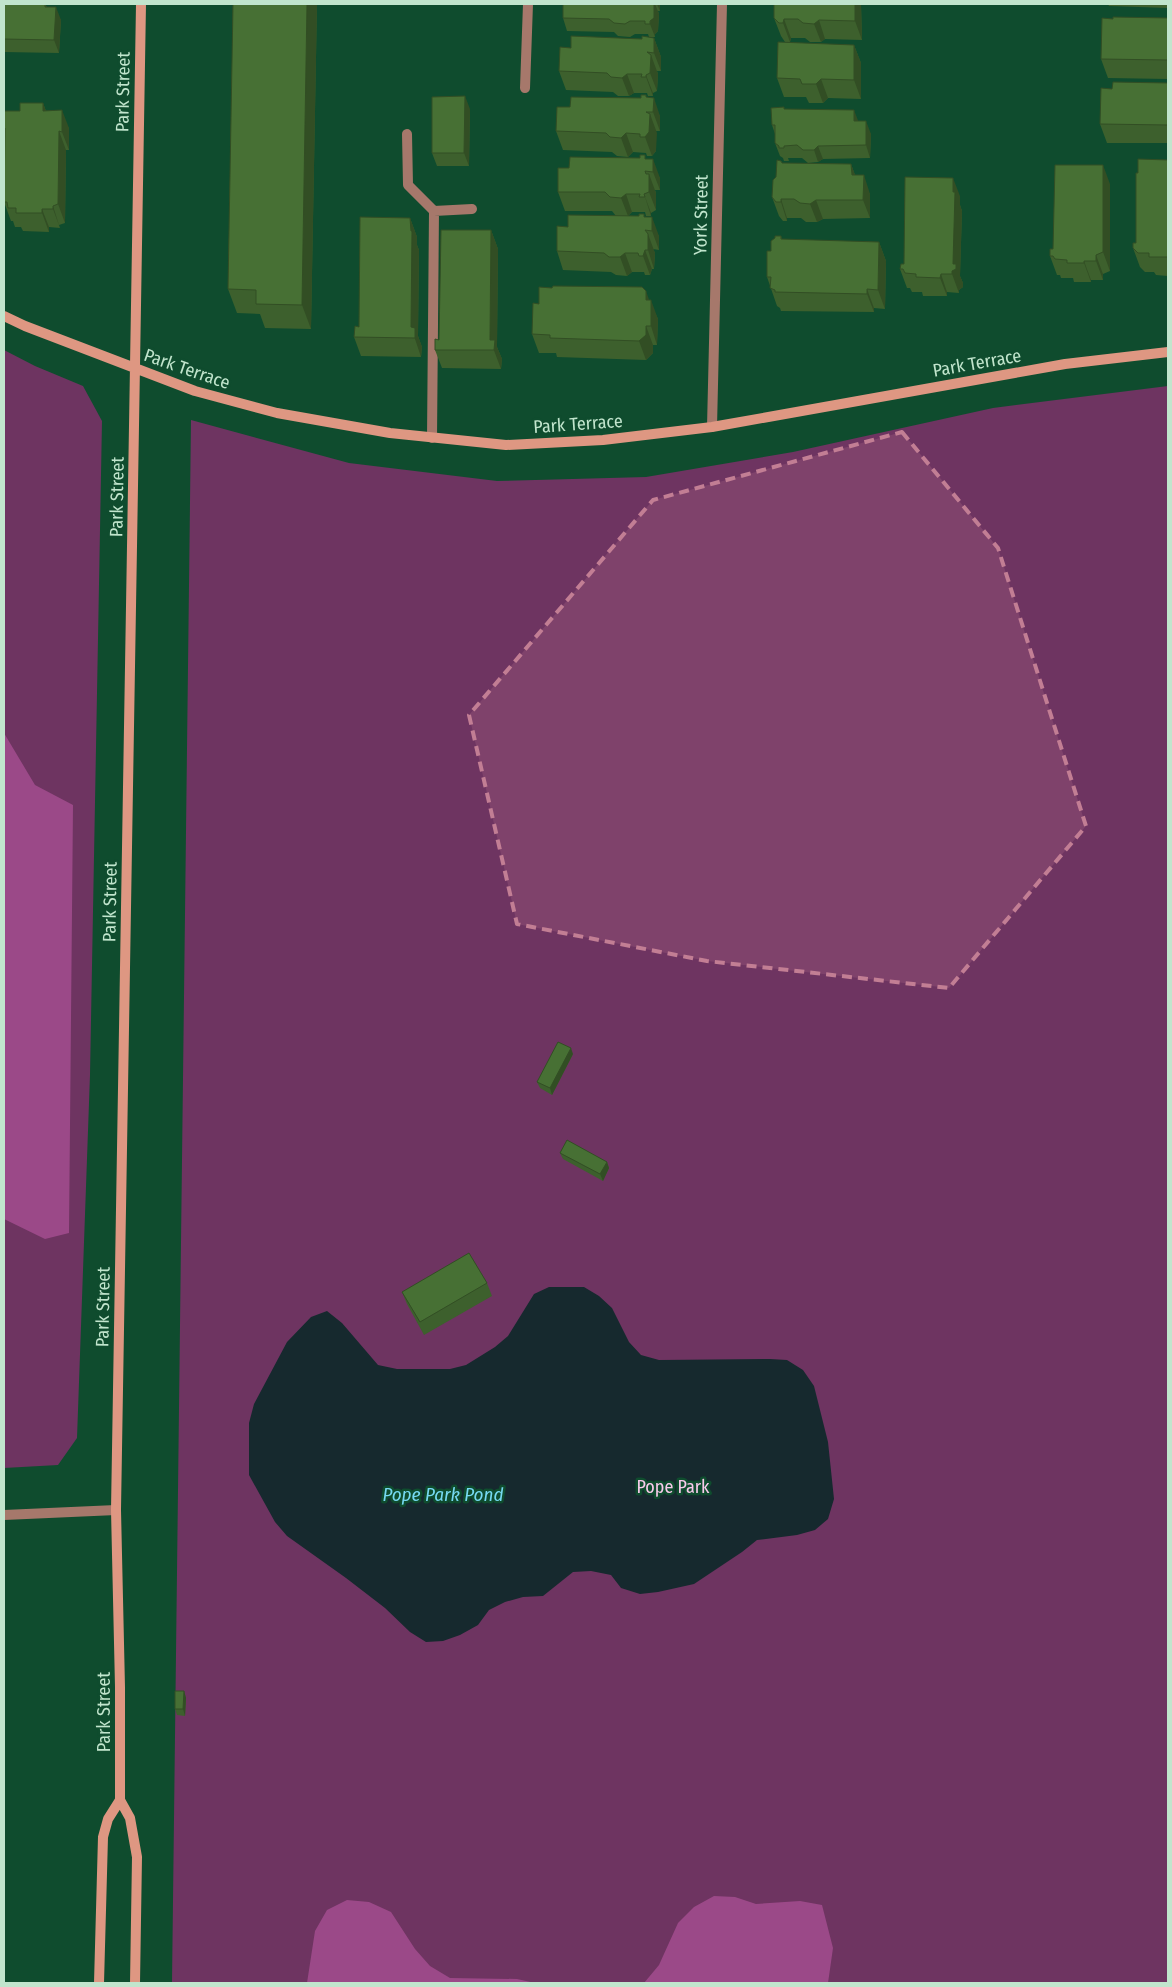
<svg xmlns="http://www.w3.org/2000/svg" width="1172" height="1987" font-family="'Fira Sans Condensed',sans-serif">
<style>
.green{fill:#6e3461}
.forest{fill:#9b4988}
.water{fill:#16292e}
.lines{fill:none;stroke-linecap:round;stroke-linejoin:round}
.lane{stroke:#a6786b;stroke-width:10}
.street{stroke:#a6786b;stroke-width:10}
.secondary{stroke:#de9782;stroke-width:10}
.wall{fill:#3d602d}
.shaded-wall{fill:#324e24}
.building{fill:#477034;stroke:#324e24}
.marked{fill:#c27e94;fill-opacity:0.2;stroke:#c27e94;stroke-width:4;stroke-dasharray:10 6;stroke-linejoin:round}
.labels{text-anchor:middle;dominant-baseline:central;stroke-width:5;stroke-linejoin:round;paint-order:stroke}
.street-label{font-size:18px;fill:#c1e5cd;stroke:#0f4c2e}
.park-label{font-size:18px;fill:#f9cbec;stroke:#0f4c2e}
.water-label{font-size:19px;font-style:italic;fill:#76d9f2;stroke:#0f4c2e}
</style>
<rect width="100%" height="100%" fill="#0f4c2e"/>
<path class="green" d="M4 350 35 366 83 386 102 421 90 1075 77 1438 58 1465 4 1468Z
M1168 386V1983H172L191 420 349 463 497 481 646 477 793 452 993 408Z"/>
<path class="forest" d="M4 733 35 785 73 805 69 1233 45 1239 4 1219Z
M714 1896 735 1897 756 1904 800 1901 822 1905 833 1948 828 1983H644L659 1965 678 1923 694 1907Z
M347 1900 369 1902 391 1912 415 1949 430 1966 450 1978 517 1979 535 1983H307L315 1931 327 1910Z"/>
<path class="water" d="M549 1287H584L599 1296 612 1308 629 1342 641 1355 659 1360 770 1359 787 1360 803 1370 814 1386 828 1442 834 1499 828 1519 815 1530 797 1535 757 1540 742 1552 694 1584 658 1592 640 1594 621 1588 611 1575 591 1571 573 1572 543 1596 523 1597 505 1602 489 1610 478 1625 460 1635 443 1641 426 1642 410 1632 385 1608 346 1578 287 1536 275 1522 249 1475V1423L254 1404 287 1342 311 1317 327 1311 342 1323 378 1365 397 1369H450L466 1365 495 1347 508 1336 534 1294Z"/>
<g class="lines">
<path class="lane" d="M525 88 528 4
M407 134 408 185 434 211 432 438
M434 211 472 209"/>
<path class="street" d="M712 427 722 4
M4 1515 116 1510"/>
<path class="secondary" d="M4 316 25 326 195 391 277 413 390 433 506 445 603 440 712 427 1065 364 1168 352
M99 1983 103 1837 108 1819 120 1800
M135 1983 137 1857 130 1818 120 1800V1687L116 1510 141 4"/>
</g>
<path class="wall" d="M4 4H45L47 7 61 20 59 53 4 52Z
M233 4H317L311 329 265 328 260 314 237 313 228 289Z
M563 4H660V11H658L659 14 658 31 655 34V37H649L648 34H635L630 37 618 36 614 32 567 31 563 18Z
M861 4 862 40 825 39 821 42H810L805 38H791L790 42H785L781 36 774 18Z
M1108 4H1168V8L1109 6Z
M1168 18V79L1108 78 1101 59Z
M654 38 661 57V71H657L658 74 657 91 653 93V96H648L647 93H634L629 96H618L613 92 566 90 559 71 571 48Z
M854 45 861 63V99L828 98 823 103H809L806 97H784L777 78Z
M1168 83V143H1107L1100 124 1112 89Z
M647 97 660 116V131H656V151L652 156H647L646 153 633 152 628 157 617 156 612 152 563 150 556 131 570 107Z
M43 103 46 111 69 128V150H66L65 223 59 225 60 228 49 227V232L23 231 21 227H15L13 221H11L4 202 5 135 4 131V111H20Z
M470 109 469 166H437L432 153Z
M785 109 858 121 871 134 870 158 823 159 818 162 808 163 802 158H788L789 161H784L783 158 780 156 775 143V134L772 125Z
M647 159 660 178V190H655L656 193V210L651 213V216H646L645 212H632L628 216 645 217 659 236V250L653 249 655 253 654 269H652L650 275H645L644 272H632L627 276 616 275 611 272 563 270 557 251 568 227 616 216 612 211H565L558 192 569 168Z
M1168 160V276L1156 275 1154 272H1145L1140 267 1133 248 1136 243 1138 173Z
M781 161 782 163 851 164 855 175 870 194V218L823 219 817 222H806L801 218H787V221H783L779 216 772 197Z
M1110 184V271L1103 274V280H1091V282H1074L1073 278H1061L1060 275H1057L1050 256 1053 249Z
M960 196V205L962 211 960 276 963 283V287L959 290V293L947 292V296H923L922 292H912L910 288H907L900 269 904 264Z
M410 218 417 237V245L419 250 418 336 422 347 421 357 361 356 354 337 359 327Z
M491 230 498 249 497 347 502 359 501 369 442 368 435 350Z
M781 236 782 240 879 242 886 261 885 309 874 308V312L781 311 780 308 777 306 767 277 771 251Z
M649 300 658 319 657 345H653V353L646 360 557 357 556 353H539L532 334 539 304Z
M573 1054 552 1095 540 1088 537 1082Z
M560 1153 607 1162 609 1168 603 1181 563 1159Z
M487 1283 492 1296 424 1335 407 1304 402 1292Z
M184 1691 186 1698 185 1716 177 1715 175 1709Z"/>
<path class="shaded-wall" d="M307 4H317L311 329 302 305Z
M654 4H655L659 14 658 31 655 34V37L650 24Z
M657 4H660V11Z
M855 4H861L862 40 855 21Z
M56 7 61 20 59 53 54 40Z
M784 19 791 38 790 42 783 23Z
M819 20 825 39 821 42 814 24Z
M654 38 661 57V71L654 53Z
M854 45 861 63V99L854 80Z
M651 55 658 74 657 91 650 73Z
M627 74 634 93 629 96 622 78Z
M646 75 653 93V96L646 77Z
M821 79 828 98 823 103 816 84Z
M465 96 470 109 469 166 464 153Z
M654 98 660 116V131L653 112Z
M43 103 50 122 43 111Z
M62 110 69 128V150L62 132Z
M854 110 859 123 854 121Z
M650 114 657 133 656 151 652 156 645 137Z
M866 121 871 134 870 158 866 145Z
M59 131 66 150 65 223 58 204Z
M626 133 633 152 628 157 621 138Z
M818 146 823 159 818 162 814 150Z
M653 159 660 178V190L653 172Z
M851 164 858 183 852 175Z
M1103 165 1110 184V271L1103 252Z
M649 174 656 193V210L649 192Z
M864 175 870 194V218L863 200Z
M953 178 960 196V205L962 211 960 276 963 283V287L959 290V293L952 274Z
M626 194 632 212 628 216 621 198Z
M644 194 651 213V216L645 197Z
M781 199 787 218V221L781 202Z
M816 200 823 219 817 222 810 204Z
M53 206 59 225 60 228 53 209Z
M42 209 49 227V232L42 213Z
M652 217 659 236V250L652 231Z
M410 218 417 237V245L419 250 418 336 422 347 421 357 411 327Z
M491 230 498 249 497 347 502 359 501 369 490 340Z
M648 234 655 253 654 269 648 250Z
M879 242 886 261 885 309 878 290Z
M645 250 652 269 650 275 643 256Z
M625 253 632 272 627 276 620 257Z
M1096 255 1103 274V280L1096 261Z
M1084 261 1091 280V282L1084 263Z
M941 274 947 292V296L940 278Z
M867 289 874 308V312L867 294Z
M646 291 651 305V300L658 319 657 345 651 326 646 300Z
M646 326 653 345V353L646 360 639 341Z
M571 1048 573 1054 552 1095 550 1088Z
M607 1162 609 1168 603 1181 600 1174Z
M184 1691 186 1698 185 1716 183 1709Z"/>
<path class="building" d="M4 4H45V7H56L54 40 4 39Z
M233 4H307L302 305 256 304V290L228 289Z
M563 4H654V18L650 21V24H645V21H630L625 24 614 23 609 19 563 18Z
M774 4H855V21L819 20 814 24 803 23 798 19H784L783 23H779L774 18Z
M1113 17 1168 18V60L1101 59 1102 18 1113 19Z
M571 36 642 39V36L654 38V53L647 52 651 55 650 73 646 75V77H641L642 74H627L622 78 611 77 607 73 559 71 560 47 571 48Z
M778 42 854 45V80L821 79 816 84H802L800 79 777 78Z
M1113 82 1168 83V125L1100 124 1101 88 1112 89Z
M641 95H646V97L654 98 653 112H646L650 114 649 132 645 137H640V134L626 133 621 138 610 137 606 133 556 131 557 107H570L571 97 641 98Z
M465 96 464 153H432V97Z
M20 103H43V111L62 110V132L59 131 58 204 53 206V209H42V213H16V208H8L7 202H4L5 128H4V111H20Z
M784 107V109L854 110V121H866V145L818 146 814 150H803L797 145 784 146V148H779V146L775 143V125H772L771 108Z
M640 155H645V159H653V172L645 171 646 174H649V192L644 194 645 197H639L640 194H626L621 198 610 197 605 192H558V168H569L570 157 640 158Z
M1138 159 1168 160V257H1149V253H1138L1133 248V243H1136V173H1138Z
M777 160 781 161 782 163 851 164 852 175H864L863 200H816L810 204 800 203 794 199H781V202H776L772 197 773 180 776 177Z
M1055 165H1103V252L1096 255V261H1084V263H1067V260L1055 259 1053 256H1050V249H1053Z
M905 177 953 178V192H955L953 264H956V269L952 271V274H941L940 278 916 277V274L905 273 903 269H900L901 264H904Z
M639 214H644V217H652V231L645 230 648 234V250H645L643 256H639L638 253H625L620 257H609L604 253 557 251V226L568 227V215L639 216Z
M360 217 410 218 411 231H412L411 327 415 328V338L354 337 355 326 359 327Z
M441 230H491L490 340H495L494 350H435V339L439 340Z
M775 236H781V239L879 242 878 290 867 289V294L775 292V290L770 288 771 277H767V251H771V241L775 238Z
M553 286 642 287 646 291V300H651V326H646V335L639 341 550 338V335L532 334 533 303 539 304V287L552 288Z
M558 1042 571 1048 550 1088 537 1082Z
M567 1140 607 1162 600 1174 560 1153Z
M469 1253 487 1283 420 1322 402 1292Z
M175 1691H184L183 1709H175Z"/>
<path class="marked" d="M902 432 998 548 1086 826 949 988 707 961 517 924 469 715 653 500Z"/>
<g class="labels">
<g class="street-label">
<text transform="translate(123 92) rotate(-89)">Park Street</text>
<text transform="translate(701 215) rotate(-89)">York Street</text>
<text transform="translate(977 363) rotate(-10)">Park Terrace</text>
<text transform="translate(187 369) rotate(19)">Park Terrace</text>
<text transform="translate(578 424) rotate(-4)">Park Terrace</text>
<text transform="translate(117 497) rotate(-89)">Park Street</text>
<text transform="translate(110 902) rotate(-89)">Park Street</text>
<text transform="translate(103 1307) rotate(-89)">Park Street</text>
<text transform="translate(104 1712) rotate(-90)">Park Street</text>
</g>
<g class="park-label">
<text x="673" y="1487">Pope Park</text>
</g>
<g class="water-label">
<text x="443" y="1494">Pope Park Pond</text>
</g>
</g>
<rect width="1172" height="1987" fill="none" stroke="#c1e5cd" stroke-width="10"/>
</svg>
